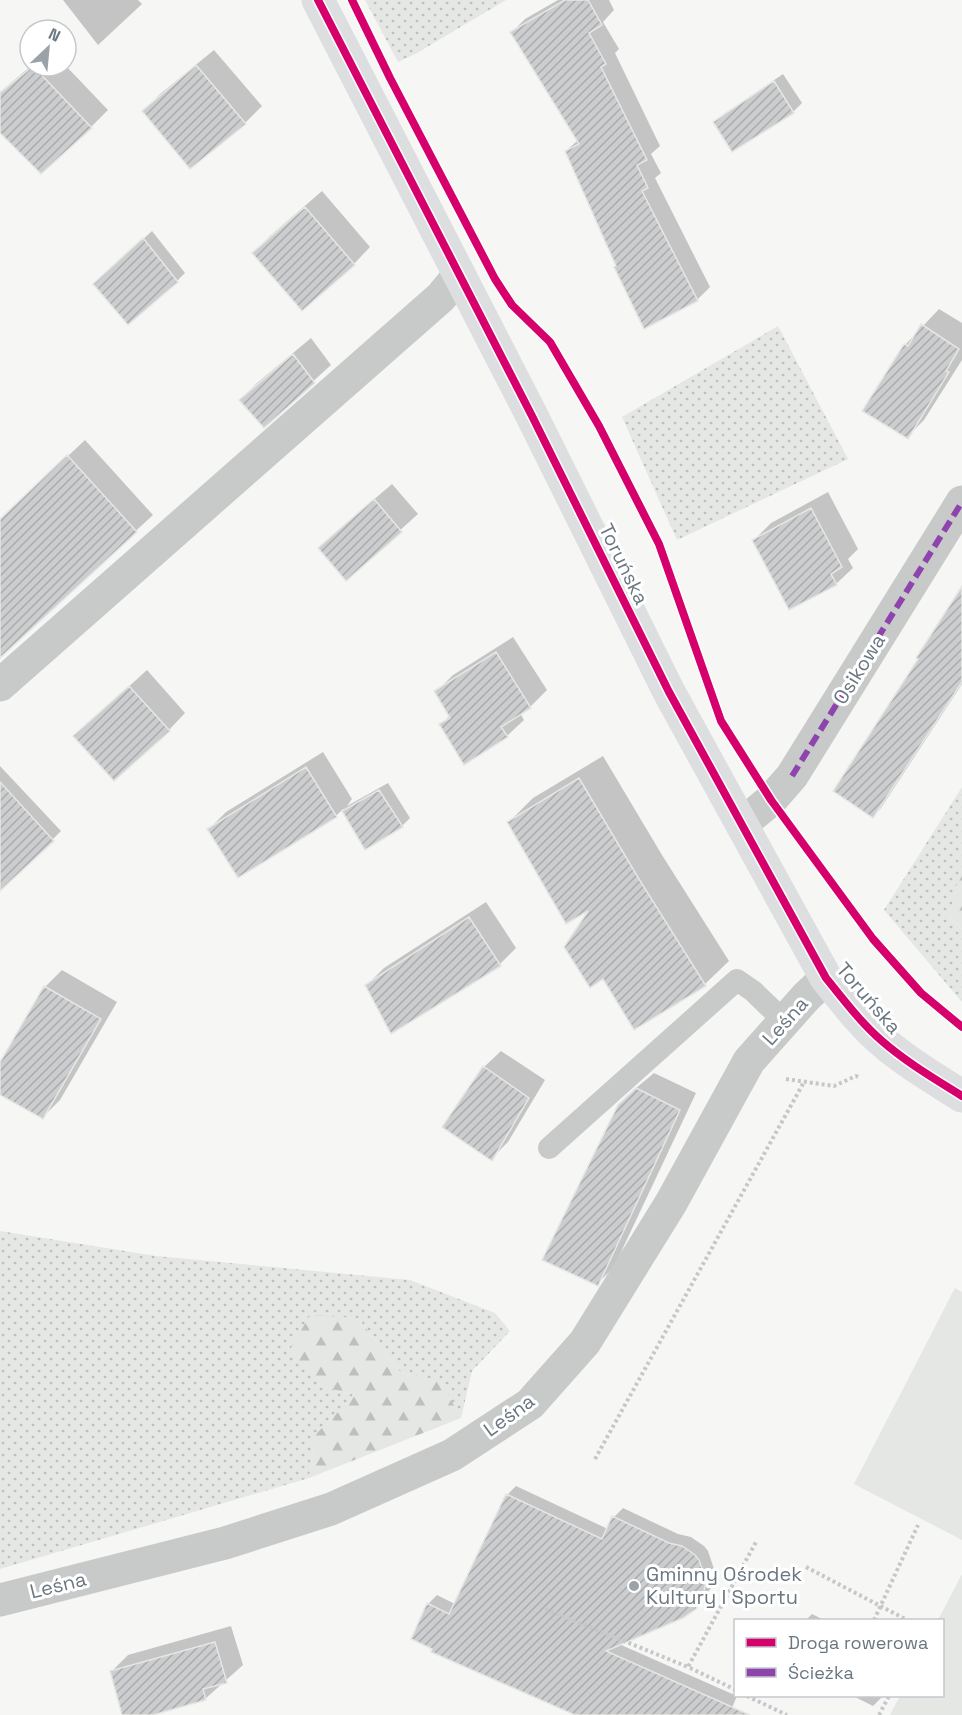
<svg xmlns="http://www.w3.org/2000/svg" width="962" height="1715" font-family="'Space Grotesk',sans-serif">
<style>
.grass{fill:url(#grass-dots)}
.forest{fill:url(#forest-firs)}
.pitch{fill:#e4e7e3}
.shadow{fill:#0003}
.building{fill:url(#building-hatch);stroke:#e6e6e4;stroke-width:1.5}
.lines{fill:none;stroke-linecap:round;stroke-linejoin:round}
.path{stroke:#c6c7c8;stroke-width:4;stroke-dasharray:3 3;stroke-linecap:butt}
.lane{stroke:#c8caca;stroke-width:22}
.street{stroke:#c8caca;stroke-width:33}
.secondary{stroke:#dddedf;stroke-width:33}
.quiet{stroke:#8e44ad;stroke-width:6;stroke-dasharray:12 6;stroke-linecap:butt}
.cycleway-casing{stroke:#fff;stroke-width:11}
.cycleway{stroke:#d6006c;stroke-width:8}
.poi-dot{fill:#9ba3aa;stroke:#fff;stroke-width:2}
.labels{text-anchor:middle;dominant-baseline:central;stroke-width:6;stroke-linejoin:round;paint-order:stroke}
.street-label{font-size:20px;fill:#6a7781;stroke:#fff}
.poi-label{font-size:20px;fill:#6a7781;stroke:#fff;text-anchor:start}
</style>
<defs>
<pattern id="grass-dots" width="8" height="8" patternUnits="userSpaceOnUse" patternTransform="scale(1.5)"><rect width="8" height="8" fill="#e4e7e3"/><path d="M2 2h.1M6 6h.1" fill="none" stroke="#bdc0bd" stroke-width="1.8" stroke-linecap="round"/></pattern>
<pattern id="forest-firs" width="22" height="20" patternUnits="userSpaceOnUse" patternTransform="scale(1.5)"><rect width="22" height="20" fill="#e4e7e3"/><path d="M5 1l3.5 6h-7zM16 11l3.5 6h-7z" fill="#bdc0bd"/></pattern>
<pattern id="building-hatch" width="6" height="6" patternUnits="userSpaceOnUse" patternTransform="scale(1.5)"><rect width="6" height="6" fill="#cccdce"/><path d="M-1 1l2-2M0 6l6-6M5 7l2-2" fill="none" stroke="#aaabad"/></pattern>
</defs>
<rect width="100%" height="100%" fill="#f6f6f5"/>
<path class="grass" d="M365 0H506L417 53 398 62Z
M778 326 848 459 677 540 622 417Z
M962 787V867L949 916 962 929V1002L884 910Z
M0 1231 156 1256 410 1280 495 1313 510 1331 472 1371 461 1418 440 1381 401 1373 358 1318 321 1386 355 1395 315 1435 309 1478 0 1569Z"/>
<path class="forest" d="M961 867H962V929L949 916Z
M310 1315 358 1318 401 1373 440 1380 461 1418 309 1478 315 1435 355 1395 321 1386 288 1353Z"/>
<path class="pitch" d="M955 1288 962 1292V1540L854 1484Z
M962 1574V1715H890L900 1696H942V1620H938Z"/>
<path class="shadow" d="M63 0H138L142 4 98 45Z
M558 0H609L614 10 603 22 619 49 615 53 660 146 651 154 661 173 655 178 710 287 697 300 618 265 566 151 578 140 512 32 525 19Z
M214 50 262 106 245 123 190 167 144 111 160 94Z
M31 66H66L108 110 91 127 0 130V92Z
M783 74 802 103 793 112 732 150 715 122 724 114Z
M322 191 370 247 354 264 254 253 270 236Z
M152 231 185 273 177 281 103 276Z
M939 309 962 323V360L924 420 907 437 905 345Z
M311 338 331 365 264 426 241 400 257 383Z
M85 440 153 515 0 656V520Z
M392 484 418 514 346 579 320 548 336 532Z
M828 492 858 549 848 559 853 568 836 584 754 540 771 523Z
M962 620V684L881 808 873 816Z
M513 637 547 690 530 707 520 713 524 720 507 736 441 725 450 715 436 692 453 675Z
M147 670 185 713 169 730 92 720Z
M323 752 352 799 347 806 388 783 410 818 402 826 366 848 343 809 336 816 209 829 226 812Z
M603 756 662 855 729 961 705 984 509 822 533 798Z
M0 766 61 831 47 845 0 879Z
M486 902 516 948 500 964 367 985 384 968Z
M62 970 117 1002 60 1100 43 1117 0 1093V1065L45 987Z
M501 1051 545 1080 508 1142 491 1159 484 1067Z
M654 1073 696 1093 614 1267 597 1284 636 1088Z
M516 1486 608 1529 614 1517 623 1508 678 1534 691 1537 704 1546 708 1551 714 1569 712 1586 704 1599 695 1608 619 1644 737 1696 729 1715H578L428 1604 437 1595 455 1604 507 1495Z
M812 1614 824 1620H806Z
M231 1626 243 1665 205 1699 148 1715H123L111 1672 128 1655Z
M853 1696H883L873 1706Z"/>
<path class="building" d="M565 0H588L602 25 589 33 606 64 601 67 647 160 637 165 648 188 642 191 698 301 644 329 614 267 616 266 565 151 579 144 510 32Z
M196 65 246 124 190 169 142 111Z
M33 66 92 128 41 174 0 133V93Z
M774 81 794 113 732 152 713 122Z
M305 207 355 265 302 311 252 253Z
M143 238 178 282 128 325 93 284Z
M921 324 959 349 946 371 949 372 908 439 862 411 904 344 908 346Z
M293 354 315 383 264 428 239 400Z
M67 455 137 532 0 658V519Z
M374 499 402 532 346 581 318 548Z
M811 508 842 567 831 574 837 585 789 610 752 540Z
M962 586V682L873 818 833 791 918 659 916 658Z
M496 652 531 708 501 727 508 737 464 765 439 724 450 718 434 691Z
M129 686 170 731 114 781 73 736Z
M306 767 337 817 238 878 207 829Z
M579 778 639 879 706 986 634 1030 603 979 590 988 564 947 588 911 566 924 507 822Z
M0 782 54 841 0 891Z
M379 790 403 827 365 850 342 811Z
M469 917 501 966 391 1034 365 985Z
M44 986 101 1019 43 1119 0 1095V1062Z
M483 1066 529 1098 492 1161 442 1127Z
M636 1088 680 1110 598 1286 542 1260 618 1105Z
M506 1494 602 1539 612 1516 669 1543 682 1546 695 1555 699 1560 706 1579 703 1597 696 1609 683 1618 606 1651 750 1715H575L431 1652 432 1649 411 1639 427 1603 449 1614Z
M215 1642 227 1683 203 1689 206 1700 153 1715H122L110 1671Z"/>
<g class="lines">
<path class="path" d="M786 1079 834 1086 856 1076 860 1078
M595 1459 804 1082
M806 1567 907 1620
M545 1609 688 1667
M874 1620 918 1525
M736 1690 688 1667 756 1542
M747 1696 787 1715
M879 1715 889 1696"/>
<path class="lane" d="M549 1148 737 980 753 991 784 1021"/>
<path class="street" d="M0 685 441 297 459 275
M742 824 771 800 792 776 962 502
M0 1600 225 1543 331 1509 452 1455 530 1404 585 1342 671 1203 749 1061 806 997 826 978"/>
<path class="secondary" d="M318 0 532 416 669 692 826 978C844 1000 861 1023 882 1041 906 1062 935 1079 962 1096"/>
<path class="quiet" d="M792 776 962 502"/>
<defs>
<path id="cycleway" d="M318 0 532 416 669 692 826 978C844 1000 861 1023 882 1041 906 1062 935 1079 962 1096
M352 0 390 78 495 279 512 305 550 342 599 426 659 544 721 721 771 800 873 939 921 993 962 1027"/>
</defs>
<use href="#cycleway" class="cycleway-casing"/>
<use href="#cycleway" class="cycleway"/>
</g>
<circle class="poi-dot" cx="634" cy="1586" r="6"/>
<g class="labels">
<g class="street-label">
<text transform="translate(624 564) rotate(64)">Toruńska</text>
<text transform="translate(859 669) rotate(-58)">Osikowa</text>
<text transform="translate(869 998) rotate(49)">Toruńska</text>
<text transform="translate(785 1021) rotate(-48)">Leśna</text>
<text transform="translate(509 1415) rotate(-36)">Leśna</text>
<text transform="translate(58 1585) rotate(-14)">Leśna</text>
</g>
<g class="poi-label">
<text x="646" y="1574">Gminny Ośrodek<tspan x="646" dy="23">Kultury I Sportu</tspan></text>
</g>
</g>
<rect x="734" y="1619" width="210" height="78" fill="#ffffff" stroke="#c3c9cd" stroke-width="1.5"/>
<rect x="746" y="1638" width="30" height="9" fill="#d6006c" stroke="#c3c9cd" stroke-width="1.5"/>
<text x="788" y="1649" font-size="18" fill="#6a7781">Droga rowerowa</text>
<rect x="746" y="1668" width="30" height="9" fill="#8e44ad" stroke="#c3c9cd" stroke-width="1.5"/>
<text x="788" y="1679" font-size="18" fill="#6a7781">Ścieżka</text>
<g transform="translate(48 48) rotate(26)"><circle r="28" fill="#ffffff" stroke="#c3c9cd" stroke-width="1.5"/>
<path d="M0-4.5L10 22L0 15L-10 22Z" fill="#9ba3aa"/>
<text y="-9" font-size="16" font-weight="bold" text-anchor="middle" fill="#6a7781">N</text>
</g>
</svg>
